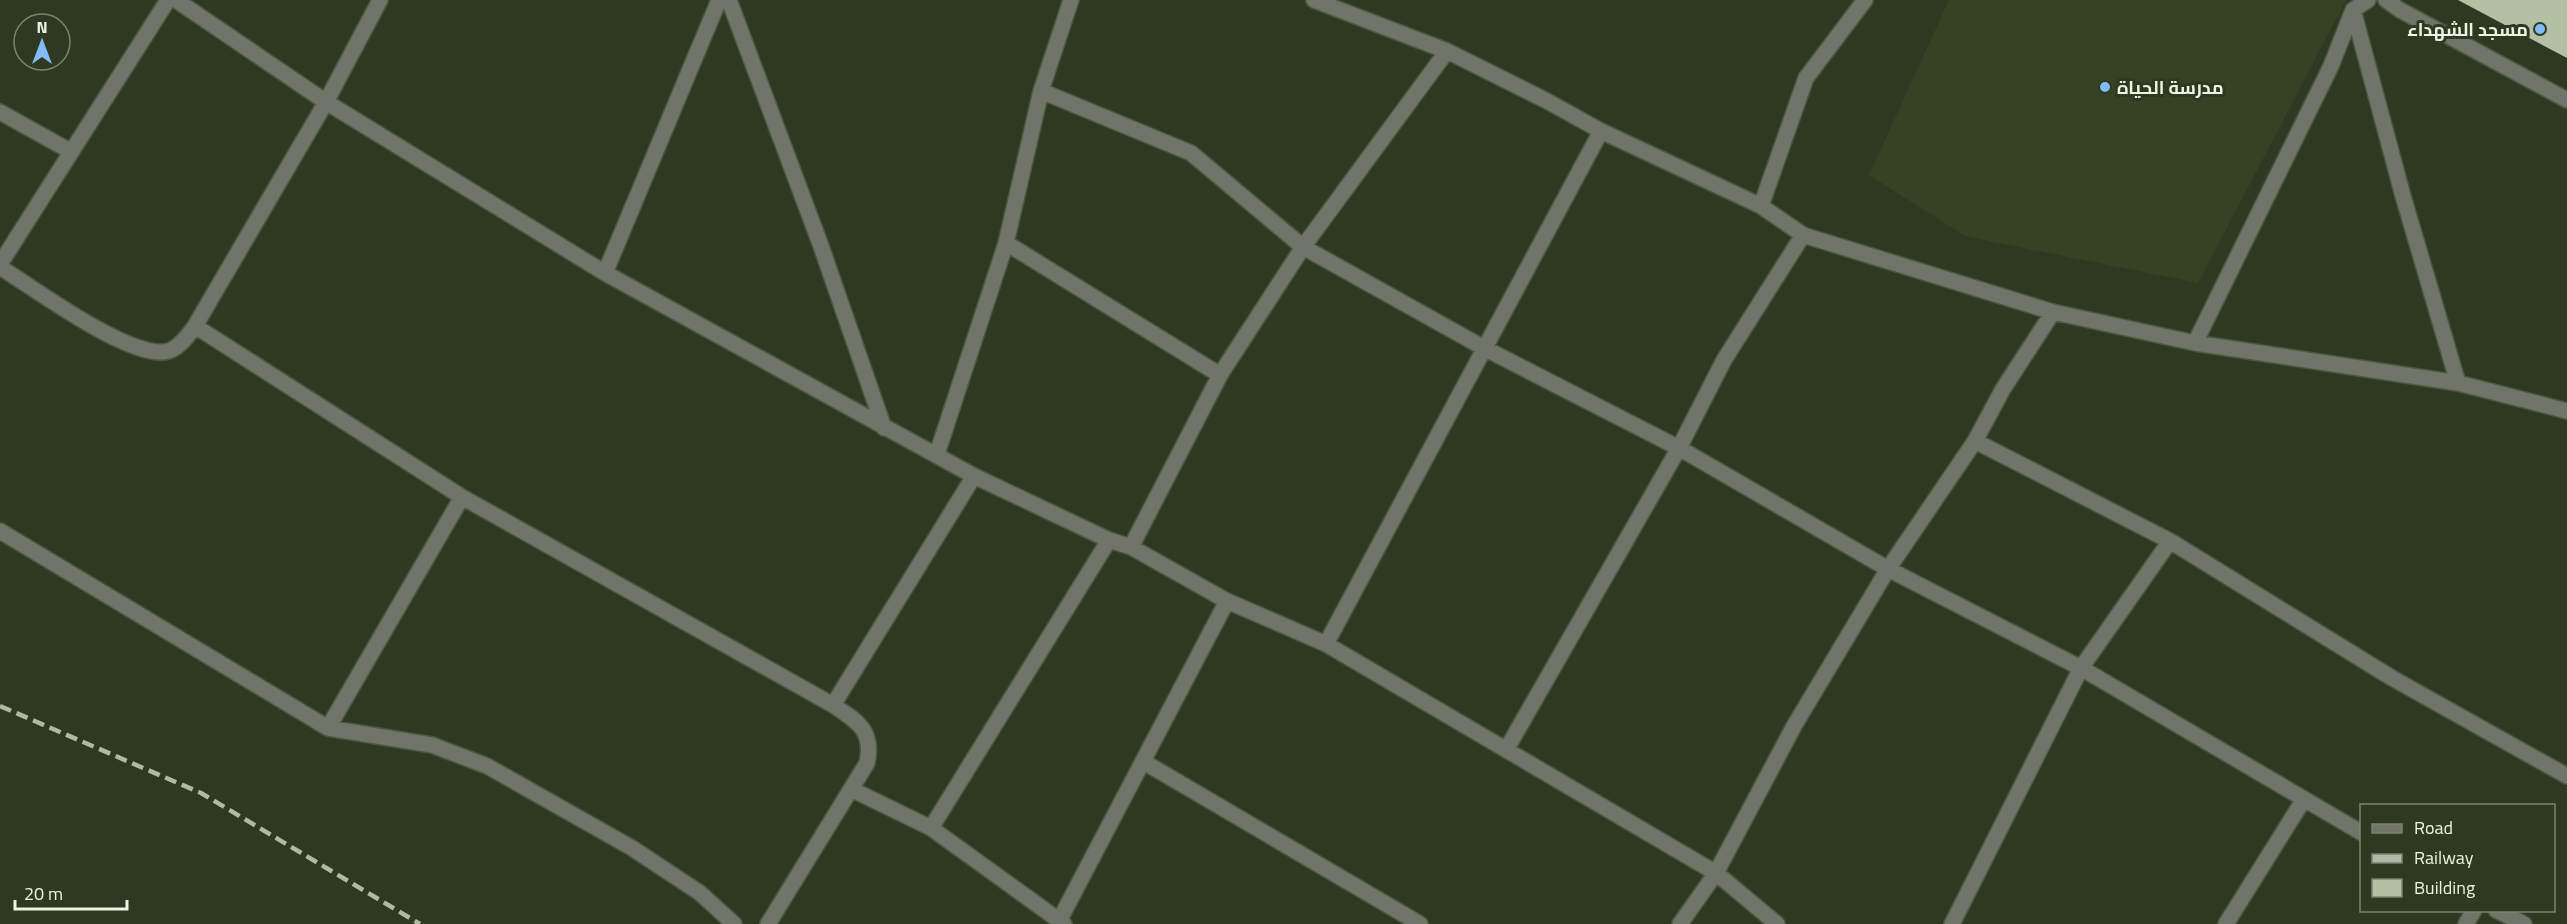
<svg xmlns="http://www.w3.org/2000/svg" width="2567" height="924" font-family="'Titillium Web',Cairo,sans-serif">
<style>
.built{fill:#374224}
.building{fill:#b4c0a4}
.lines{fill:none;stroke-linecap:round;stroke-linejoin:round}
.minor-casing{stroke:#4d5740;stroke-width:18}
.minor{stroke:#707569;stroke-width:15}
.rail{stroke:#b0b8a6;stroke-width:4.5;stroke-dasharray:12 6;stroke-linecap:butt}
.poi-dot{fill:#80bdfa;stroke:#2f3921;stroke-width:2}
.labels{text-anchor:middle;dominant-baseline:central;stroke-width:6;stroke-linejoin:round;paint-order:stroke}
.poi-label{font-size:18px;font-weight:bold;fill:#ecf3e4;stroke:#2f3921;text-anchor:end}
</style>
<rect width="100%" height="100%" fill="#2f3921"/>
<path class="built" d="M1949 0H2346L2198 283 1965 236 1869 175Z"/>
<path class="building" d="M2458 0H2567V58Z"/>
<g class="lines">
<defs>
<path id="minor" d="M176 0 326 102 605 273 974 476 1109 540 1131 547 1227 601 1326 644 1716 873 1777 924
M729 0 821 246 884 428
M1314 0 1447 51 1547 101 1601 131 1761 206 1803 235 2053 312 2195 343 2458 383 2567 411
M2386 0 2400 10 2567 100
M2353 10 2403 196 2458 383
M1041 91 1191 153 1303 247 1484 348 1679 448 1888 569 2081 668 2362 833
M0 112 70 151
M1761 206 1806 78 1865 0
M1006 243 1220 375
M0 264 168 0
M0 267C35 289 124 355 164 352 177 351 188 336 195 326L326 102 380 0
M605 273 719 0
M195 326 462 497 833 705C857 721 874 730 867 763L768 924
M2195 343 2331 66 2353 10 2368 0
M1975 441 2170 541 2392 678 2567 776
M937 454 1006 243 1041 91 1071 0
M0 531 328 728 432 745 487 766 632 848 700 893 734 924
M1131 547 1220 375 1303 247 1447 51
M1326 644 1601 131
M833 705 974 476
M328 728 462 497
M1506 750 1679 448 1724 360 1803 235
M1144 762 1420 924
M853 790 931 828 1064 924
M931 828 1109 540
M2496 910 2524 924
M1059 921 1227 601
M1680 924 1716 873 1794 726 1888 569 1975 441 2003 389 2053 312
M1952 924 2081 668 2170 541
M2226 924 2304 799
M2466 924 2474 910"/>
</defs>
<use href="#minor" class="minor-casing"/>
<use href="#minor" class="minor"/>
<path class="rail" d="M0 706 201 793 420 924"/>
</g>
<g class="poi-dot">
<circle cx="2540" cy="29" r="6"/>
<circle cx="2105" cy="87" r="6"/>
</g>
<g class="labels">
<g class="poi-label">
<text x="2528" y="29">مسجد الشهداء</text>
<text x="2117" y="87" text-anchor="start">مدرسة الحياة</text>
</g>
</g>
<rect x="2360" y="804" width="195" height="108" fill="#2f3921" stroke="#7b836f" stroke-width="1.5"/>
<rect x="2372" y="824" width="30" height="9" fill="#707569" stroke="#7b836f" stroke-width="1.5"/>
<text x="2414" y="834" font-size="18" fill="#ecf3e4">Road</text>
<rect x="2372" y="854" width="30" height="9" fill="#b0b8a6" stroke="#7b836f" stroke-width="1.5"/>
<text x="2414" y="864" font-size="18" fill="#ecf3e4">Railway</text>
<rect x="2372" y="879" width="30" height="18" fill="#b4c0a4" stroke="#7b836f" stroke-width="1.5"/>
<text x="2414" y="894" font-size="18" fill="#ecf3e4">Building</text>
<g transform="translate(42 42)"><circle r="28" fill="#2f3921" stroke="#7b836f" stroke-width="1.5"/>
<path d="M0-4.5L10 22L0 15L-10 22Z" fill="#80bdfa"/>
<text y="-9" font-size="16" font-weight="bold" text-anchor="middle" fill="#ecf3e4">N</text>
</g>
<path d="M15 900v9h112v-9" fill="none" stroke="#ecf3e4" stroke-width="3"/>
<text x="24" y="900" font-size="18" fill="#ecf3e4" stroke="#2f3921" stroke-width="4.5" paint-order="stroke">20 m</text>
</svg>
